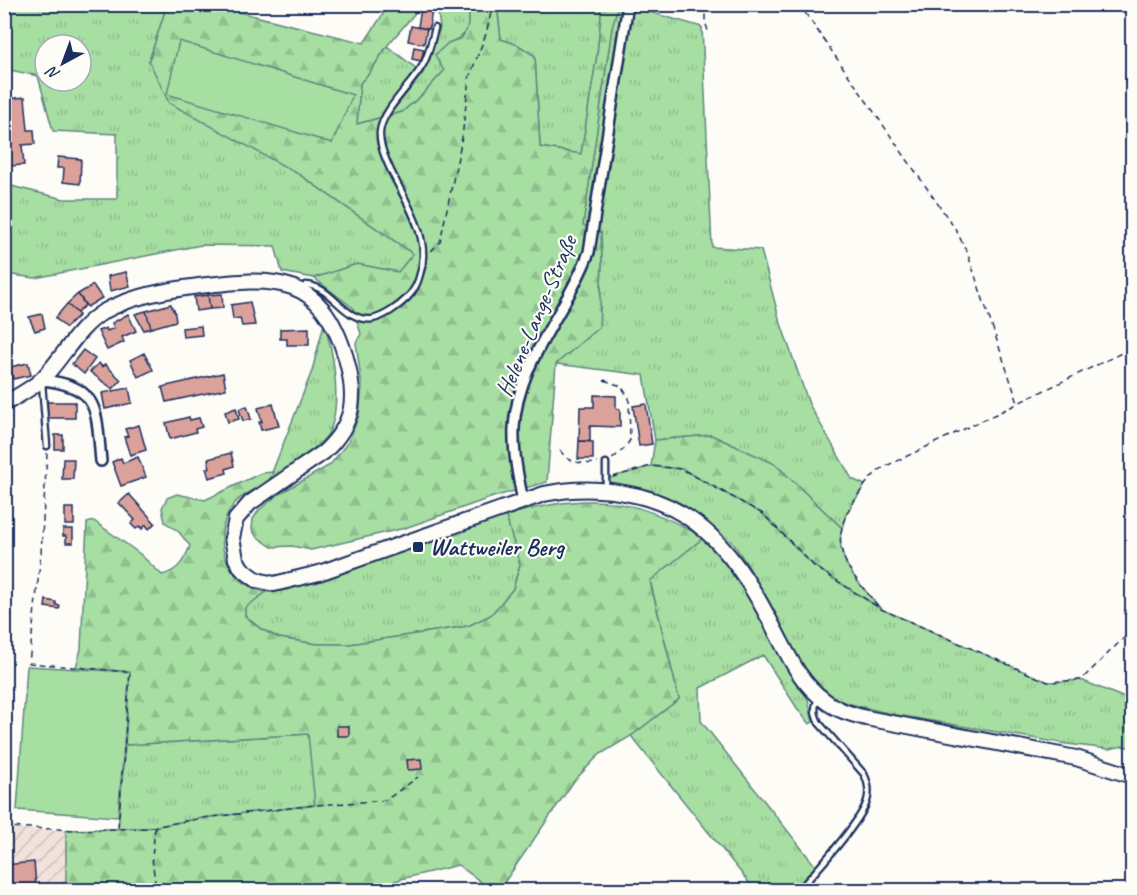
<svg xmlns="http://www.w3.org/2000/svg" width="1137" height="895" font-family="Caveat,sans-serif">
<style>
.industrial{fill:url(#industrial-furrows)}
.grass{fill:url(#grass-tufts);stroke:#618680;stroke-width:1.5;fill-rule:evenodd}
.forest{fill:url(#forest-firs);stroke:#618680;stroke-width:1.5}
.garden{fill:#a7dea2;stroke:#618680;stroke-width:1.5}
.building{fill:#dba19b;stroke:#1b2f5e;stroke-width:1.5}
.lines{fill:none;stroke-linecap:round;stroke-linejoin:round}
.lane-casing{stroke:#1b2f5e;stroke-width:9}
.street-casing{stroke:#1b2f5e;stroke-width:14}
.secondary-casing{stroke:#1b2f5e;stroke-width:18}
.path{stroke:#1b2f5e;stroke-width:1.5;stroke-dasharray:6 4.5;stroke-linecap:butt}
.lane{stroke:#fdfcf7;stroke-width:4.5}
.street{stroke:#fdfcf7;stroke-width:9}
.secondary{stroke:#fdfcf7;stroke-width:14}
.poi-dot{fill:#1b2f5e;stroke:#fdfcf7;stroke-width:2}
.labels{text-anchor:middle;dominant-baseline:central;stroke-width:4.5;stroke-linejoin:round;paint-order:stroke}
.street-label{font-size:24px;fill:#1b2f5e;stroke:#fdfcf7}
.poi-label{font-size:24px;font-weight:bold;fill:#1b2f5e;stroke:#fdfcf7;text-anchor:start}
</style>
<defs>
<pattern id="industrial-furrows" width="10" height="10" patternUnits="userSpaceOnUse" patternTransform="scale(1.5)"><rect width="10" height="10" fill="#f3e1db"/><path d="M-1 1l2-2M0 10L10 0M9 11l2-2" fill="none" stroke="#d0c1be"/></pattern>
<pattern id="grass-tufts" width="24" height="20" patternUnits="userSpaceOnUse" patternTransform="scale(1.5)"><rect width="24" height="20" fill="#a7dea2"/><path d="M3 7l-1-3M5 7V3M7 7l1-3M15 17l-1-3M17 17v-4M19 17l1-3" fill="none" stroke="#8fbf8e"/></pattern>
<pattern id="forest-firs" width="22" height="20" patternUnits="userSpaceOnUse" patternTransform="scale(1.5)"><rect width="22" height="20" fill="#a7dea2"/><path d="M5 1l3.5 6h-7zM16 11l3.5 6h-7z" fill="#8fbf8e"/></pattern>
</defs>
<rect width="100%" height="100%" fill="#fdfcf7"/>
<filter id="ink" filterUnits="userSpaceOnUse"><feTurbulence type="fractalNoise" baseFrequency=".0167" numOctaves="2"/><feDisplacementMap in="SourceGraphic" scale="12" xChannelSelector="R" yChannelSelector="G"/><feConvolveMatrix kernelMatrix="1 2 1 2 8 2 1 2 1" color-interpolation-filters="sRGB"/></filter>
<g filter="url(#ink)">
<path class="industrial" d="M4 828 66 830V890H5Z"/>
<path class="grass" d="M5 5H167L149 61 300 175 413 254 398 272 357 264 314 278 282 272 275 246 201 245 35 278 5 274 4 182 7 185 64 199H117V134L53 131 38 76 5 69ZM45 45H81V81H45Z
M437 5H471C467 28 472 34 448 43L444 71 422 95 402 112 389 115 423 73 440 28Z
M502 5H600L601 16 597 55 581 154 540 147 535 56 518 45 501 39 498 14Z
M618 5H625L702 27 712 247 761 250 779 318 809 404 852 479 865 485 846 514 842 528 774 464 711 435 655 440 644 375 556 364 599 327 602 263 601 233 583 225 612 27Z
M387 46 417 69 382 117 357 124 360 83 370 72Z
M324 324C334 349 344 416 325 438 310 454 288 467 269 480L312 371Z
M651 466 682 469 763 514 814 566 881 609 1048 682 1081 680 1132 701V748L1123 746 1109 749 1067 744 891 714 839 701 817 683 803 666 748 566 733 543 699 516 680 504 659 495 606 483V479Z
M506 516 520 565 513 589 491 615 468 626 350 644H317L279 638 261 629 245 616V608L249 603 266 592 286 590 317 582Z
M705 536 742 583 790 671 808 699 813 722 809 724 797 708 763 655 700 688 701 721 817 868 799 890H755L631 736 679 699 650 580Z
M309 734 316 805 203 818 147 828 118 829 125 745Z"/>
<path class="forest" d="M167 5H210L364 43 389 5H425L415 13 387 46 370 72 360 83 357 124 402 112 422 95 444 71 435 55 448 43 462 38 467 29 471 5H502L498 14 501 39 518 45 535 56 540 147 581 154 597 55 601 16 600 5H618L612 28 583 225 601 233 602 263 599 327 556 364 547 482 493 497 405 528 311 550 292 546 272 547 256 536 252 529 253 519 259 510 279 494 330 465 349 441 359 415 362 387 356 343 361 334 353 308 314 278 357 264 398 272 413 254 300 175 169 103 149 61Z
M711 435 775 464 842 528C833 560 862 586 881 609L814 566 763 514 682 469 651 466 655 440Z
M273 472C272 474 271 478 269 480 261 489 244 492 234 504 209 536 225 584 266 592L245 608V616L261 629 279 638 317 644H350L468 626 491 615 513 589 520 565 506 516C583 492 634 495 703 538L650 581 679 699 631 736 599 755 574 781 499 890H492L458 865 401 879 370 890H66V830L147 828 203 818 315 805 308 734 125 745 130 672 76 667 81 649 87 523 94 521 140 554 162 575C178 571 184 561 190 546L179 532 165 522 162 508 167 498 177 494 205 500 261 473Z"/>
<path class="garden" d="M179 41 353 95 332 143 167 94Z
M27 666 130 672 118 817 17 810Z"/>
<path class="building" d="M421 8 432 10 429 29 418 27Z
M411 26 427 29 424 44 408 41Z
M414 47 424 49 421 61 412 59Z
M25 97 28 130H34L35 144 22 145 24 165 8 166 4 132V129H9L6 99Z
M58 157 81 159 80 184 63 182 64 168H57Z
M126 272 130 286 110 291 108 276Z
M93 285 102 298 87 307 78 294Z
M78 294 85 305 77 313 67 304Z
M222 294 223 308 210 309 208 295Z
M208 295 210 309 196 311 194 297Z
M250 302 255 325 242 326 240 318 233 319 231 305Z
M67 304 79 315 66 328 55 318Z
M171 304 173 310 174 309 176 321 151 328 146 311Z
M146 311 151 328 144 330 135 314Z
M42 314 45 328 35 331 29 317Z
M128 314 136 331 122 337 124 342 107 350 98 331 106 328 107 331 114 328 112 323Z
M201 326 202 335 183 337 182 328Z
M309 328V345H287V339H280V329Z
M83 350 95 359 84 374 72 364Z
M144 353 153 370 138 377 130 360Z
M28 363 31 375 13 379 10 367Z
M99 363 102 367 105 364 121 380 113 389 90 372Z
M223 373 226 389 166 402 162 387Z
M129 388 132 403 105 409 102 393Z
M594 395 616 396V408L620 409V427L590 426V441H579L580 407H594Z
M46 402H75V418H46Z
M273 404 279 426 261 430 259 422H262L258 408Z
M646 404 652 444 639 446 633 406Z
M247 406 251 419 243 421 239 409Z
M236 408 239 419 228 422 225 412Z
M189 417 190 420 199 418 202 427 195 429 196 432 170 439 166 423Z
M139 425 146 450 130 455 124 437 128 436 125 429Z
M55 435H63V449H55Z
M579 441 593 442V459H578Z
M231 453 234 466 226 469 227 473 209 478 206 468H210L208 459Z
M138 457 146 477 121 486 112 462 121 458 123 463Z
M63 459H74L73 479H62Z
M129 494 155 523 149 529 146 525 142 529 140 526 136 529 131 524 135 520 119 503Z
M65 508H74V525H65Z
M63 529H73V543H66V536H63Z
M46 600 56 602V605L60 606 59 609 45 607Z
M337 726H349V736H337Z
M421 759 422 769 408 770 407 760Z
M34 862 36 886 4 889V865Z"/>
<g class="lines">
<defs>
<path id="lane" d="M303 289 306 285C333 286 343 322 372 319 384 317 399 306 407 298 414 291 418 283 420 274 432 239 406 202 391 171 386 160 379 145 380 132 382 109 413 84 424 63 429 53 432 39 435 28
M42 383 47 446
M606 463V487
M799 890C816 871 861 822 867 801 870 791 868 782 864 774L819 723C815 715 813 708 818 699"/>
<path id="street" d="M42 380C101 386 96 411 101 461
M523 501C518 477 513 452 514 428 517 362 567 312 589 252L628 4"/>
<path id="secondary" d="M4 404C17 396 32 389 42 379 64 357 76 329 103 312 131 296 168 290 199 286 274 277 321 273 346 358 357 398 355 423 324 452L250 503 236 519 232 538 236 559 242 569 257 580 274 584 319 573 544 494C576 487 607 488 639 496 711 514 745 572 777 634 790 659 801 683 824 700 836 710 851 714 866 718L1076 758 1132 776"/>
</defs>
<use href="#lane" class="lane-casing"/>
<use href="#street" class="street-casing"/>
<use href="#secondary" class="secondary-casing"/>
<path class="path" d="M705 4V21L708 31
M799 4 956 230 967 252 1018 403 1132 348
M431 251 440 242 462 138 469 78 486 34 493 4
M604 380 621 386 629 398 630 440 625 448 611 460
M560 450C568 464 583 464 598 463
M47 453 41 553 29 663 130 672 118 829
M613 477 651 466 682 469 763 514 814 566 881 609 1048 682 1081 680 1132 630
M878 606C849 571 825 548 853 502 862 489 870 476 884 467L1017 404
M4 827 81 830 147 828 203 818 316 805 377 801 386 800 418 777
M155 827 152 858 156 890"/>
<use href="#lane" class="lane"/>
<use href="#street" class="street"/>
<use href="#secondary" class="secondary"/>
</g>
</g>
<rect class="poi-dot" x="412" y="541" width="12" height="12" rx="3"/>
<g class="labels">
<g class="street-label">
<text transform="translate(536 316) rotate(-67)">Helene-Lange-Straße</text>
</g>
<g class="poi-label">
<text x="430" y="547">Wattweiler Berg</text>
</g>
</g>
<rect width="1137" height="895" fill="none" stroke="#fdfcf7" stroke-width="24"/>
<rect x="12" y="12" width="1113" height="871" fill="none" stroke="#1b2f5e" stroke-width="2" filter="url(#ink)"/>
<g transform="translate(63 63) rotate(221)"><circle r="28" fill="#fdfcf7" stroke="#a3aaba" stroke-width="1.5"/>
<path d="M0-4.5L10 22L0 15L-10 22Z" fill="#1b2f5e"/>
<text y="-9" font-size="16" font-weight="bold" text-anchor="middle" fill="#1b2f5e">N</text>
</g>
</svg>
